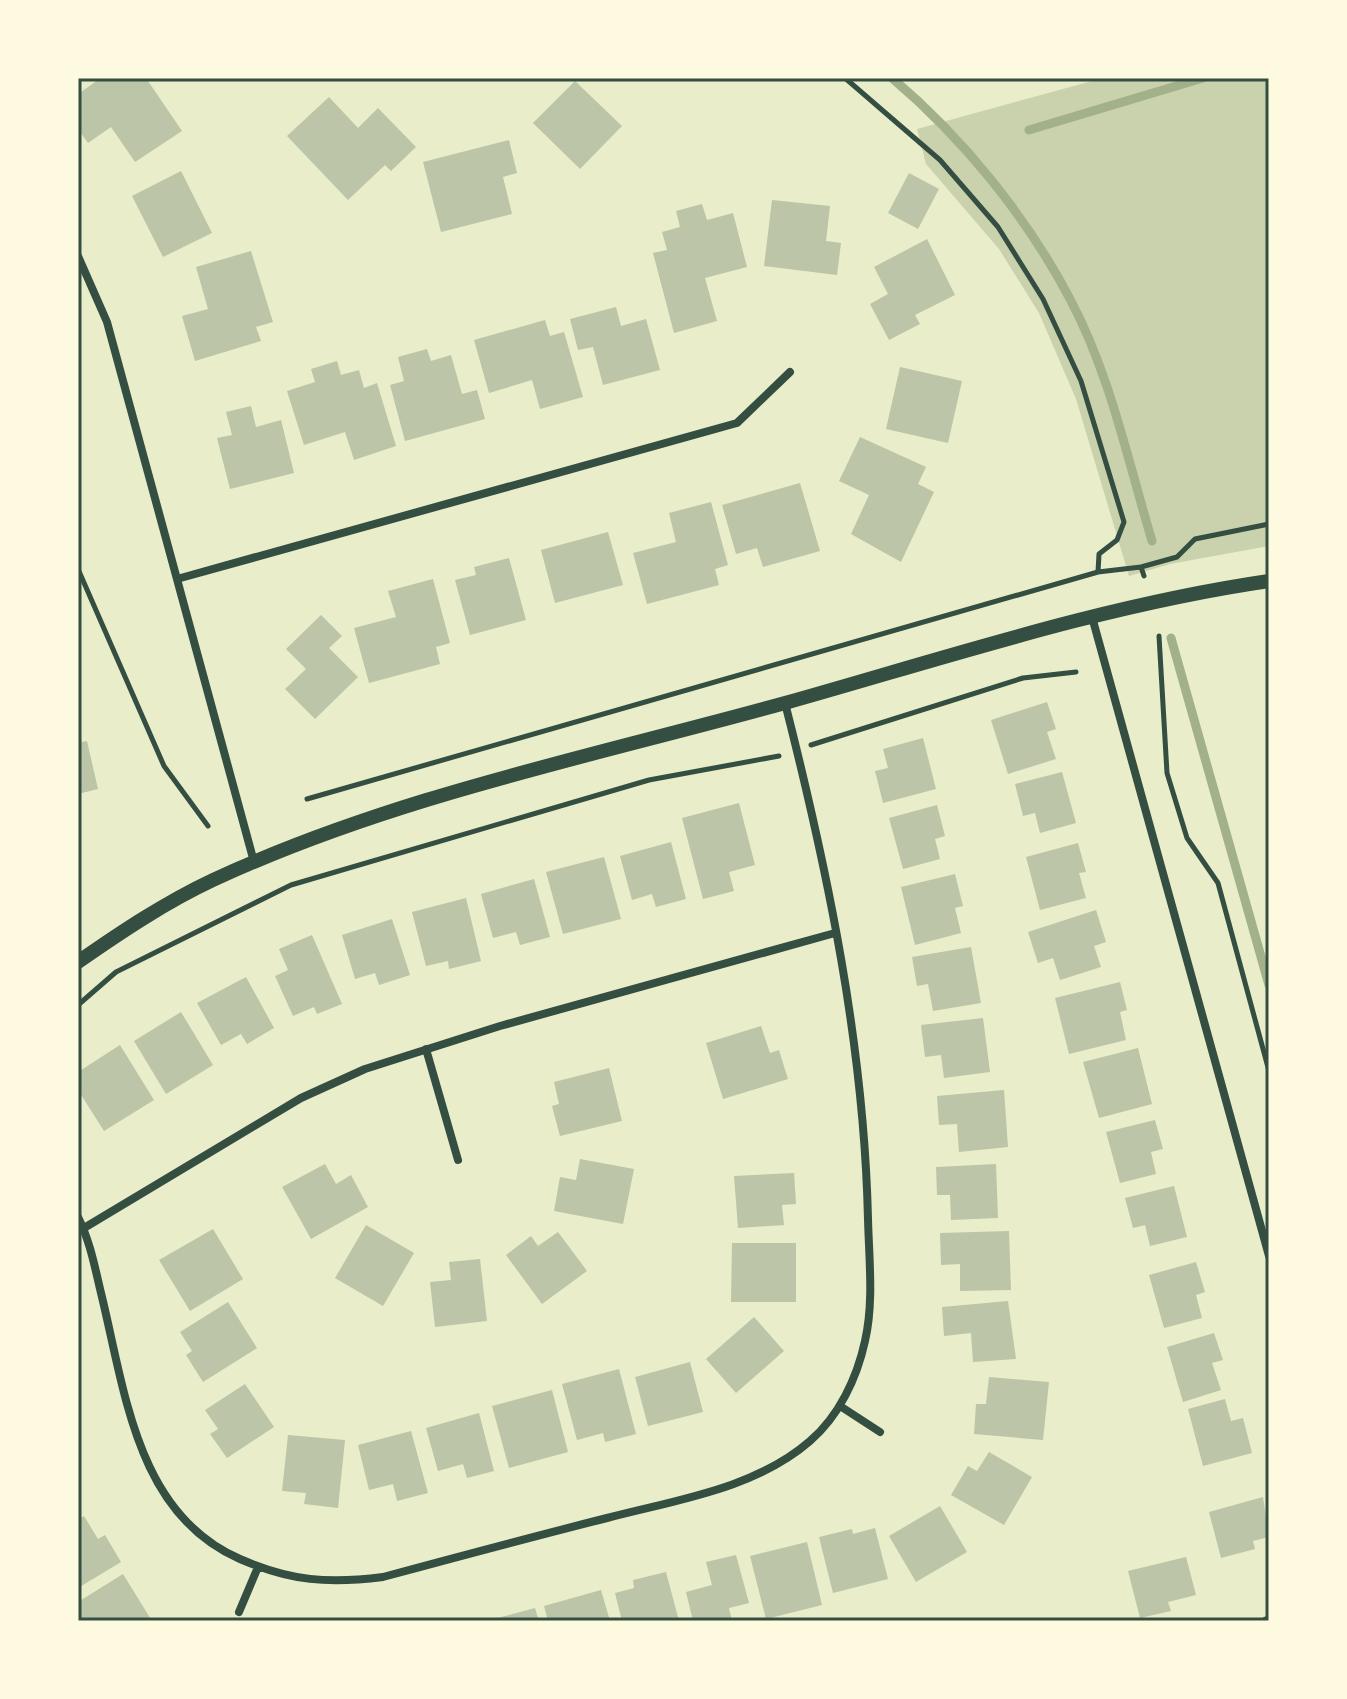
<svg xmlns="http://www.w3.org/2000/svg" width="1347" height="1699" font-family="Jost,sans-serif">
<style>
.green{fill:#cad2ad}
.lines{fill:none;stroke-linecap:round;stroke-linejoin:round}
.stream{stroke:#a3b18a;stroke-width:9}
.building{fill:#bcc5a7}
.path{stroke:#344e41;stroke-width:5}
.minor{stroke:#344e41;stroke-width:8}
.tertiary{stroke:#344e41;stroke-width:14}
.neatline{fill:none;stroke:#344e41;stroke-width:3}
</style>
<rect width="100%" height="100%" fill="#e9edc9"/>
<path class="green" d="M1103 78H1269V546L1170 564 1129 576 1076 399 1039 313 999 249 926 164 917 129Z"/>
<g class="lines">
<path class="stream" d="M892 78C963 138 1027 217 1070 299 1110 374 1128 461 1152 541
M1029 130 1203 78
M1171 638 1269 985"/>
</g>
<path class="building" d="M101 78H146L182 131 135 162 111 127 88 143 78 129V94Z
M575 81 622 126 580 169 533 123Z
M329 97 358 128 378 108 416 147 391 171 385 165 348 200 287 136Z
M509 140 517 173 503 177 512 214 441 232 423 162Z
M181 171 212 233 163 257 132 196Z
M909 173 939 189 918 229 888 213Z
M772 200 830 206 826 241 841 243 837 275 764 266Z
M702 204 707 220 733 213 747 267 705 278 717 321 674 333 653 253 667 250 662 232 680 227 676 211Z
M927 239 955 295 915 315 920 324 889 340 870 304 888 294 874 267Z
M251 251 273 322 256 327 261 341 195 361 182 316 208 309 196 267Z
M616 307 621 326 646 319 660 370 603 385 593 347 578 350 570 319Z
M545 320 550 336 564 332 583 397 540 409 532 380 489 393 474 340Z
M427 349 431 361 451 355 462 394 477 390 485 419 405 441 390 385 404 381 398 357Z
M337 361 341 375 359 370 364 388 377 383 396 446 354 460 345 432 304 445 287 391 315 382 311 369Z
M900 367 962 381 948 443 886 429Z
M251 406 256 427 281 420 294 473 230 489 217 438 232 435 226 412Z
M860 437 926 467 918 484 934 492 901 562 851 534 869 495 839 481Z
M800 483 820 551 763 567 757 548 736 554 722 505Z
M711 502 728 565 715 569 719 585 647 604 633 553 676 542 669 513Z
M608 532 623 585 555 603 541 550Z
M509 558 526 620 470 635 455 580 476 575 474 567Z
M433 579 450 643 436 647 440 664 369 683 354 628 396 617 388 591Z
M321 615 342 636 329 648 358 677 315 719 285 689 306 669 286 649Z
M1047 702 1056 729 1047 732 1056 759 1008 774 991 720Z
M78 730 82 742 87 741 98 789 78 794Z
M923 738 936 789 883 803 875 771 888 768 883 749Z
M1062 772 1076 823 1040 833 1035 813 1023 816 1015 784Z
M739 803 755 865 729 872 734 891 703 899 682 818Z
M937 805 945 836 935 839 940 859 903 869 889 818Z
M671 842 686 899 656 907 652 894 632 900 620 856Z
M1078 843 1086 872 1079 873 1086 898 1040 910 1026 857Z
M604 857 621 919 563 934 546 872Z
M955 874 963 906 955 908 961 933 915 945 901 887Z
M534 879 550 937 520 945 516 932 493 938 481 894Z
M466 898 481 961 449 969 448 961 426 966 412 912Z
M1096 910 1106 942 1094 946 1101 967 1060 980 1053 958 1038 963 1028 932Z
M392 919 410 975 379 985 375 973 355 979 342 935Z
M312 935 342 1004 317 1014 314 1007 293 1016 275 976 288 970 279 949Z
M971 947 981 1003 933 1011 928 984 917 986 912 957Z
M246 977 274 1028 247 1044 241 1034 221 1045 197 1003Z
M1120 982 1127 1010 1120 1012 1126 1040 1069 1054 1055 998Z
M181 1012 213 1065 166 1094 134 1041Z
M983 1018 990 1072 944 1078 941 1055 925 1057 921 1025Z
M761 1026 770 1053 779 1050 788 1079 723 1099 706 1043Z
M120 1045 154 1100 104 1131 78 1090V1072Z
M1138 1048 1152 1104 1099 1118 1083 1062Z
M609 1068 622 1121 560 1136 552 1106 559 1104 554 1082Z
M1004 1090 1008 1147 959 1152 957 1124 939 1125 937 1096Z
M1155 1120 1163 1149 1151 1152 1156 1174 1120 1183 1106 1132Z
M580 1159 634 1169 623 1224 554 1211 560 1177 576 1180Z
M325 1164 336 1184 351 1175 368 1207 311 1239 282 1187Z
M996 1164 998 1218 951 1220 950 1195H937L936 1167Z
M794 1173 796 1204 782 1205 784 1225 738 1228 734 1176Z
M1174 1186 1187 1237 1150 1246 1145 1225 1133 1228 1125 1198Z
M366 1225 414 1253 383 1306 335 1278Z
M213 1229 243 1279 190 1311 159 1260Z
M1009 1231 1011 1290 960 1291V1264L941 1265 940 1233Z
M558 1232 587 1271 542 1304 506 1255 531 1236 538 1246Z
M732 1243H796V1302H731Z
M480 1259 487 1321 435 1327 430 1282 451 1280 449 1262Z
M1196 1262 1205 1292 1196 1295 1202 1318 1164 1328 1149 1275Z
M1008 1301 1016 1359 973 1362 971 1333 944 1336 942 1307Z
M228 1302 257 1348 203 1382 186 1355 192 1351 180 1332Z
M754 1317 784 1351 736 1393 706 1359Z
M1214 1333 1223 1360 1212 1363 1221 1390 1183 1402 1167 1347Z
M690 1362 703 1412 648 1426 635 1377Z
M619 1369 636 1434 605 1442 603 1433 577 1440 562 1384Z
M989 1377 1049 1382 1043 1440 974 1434 976 1404H986Z
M245 1384 274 1427 227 1458 210 1434 218 1429 205 1410Z
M552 1390 568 1452 509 1468 492 1406Z
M1225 1399 1231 1421 1243 1418 1252 1453 1203 1466 1188 1409Z
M479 1413 494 1471 467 1478 463 1464 438 1471 426 1428Z
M411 1431 428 1493 397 1501 393 1484 369 1490 358 1445Z
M288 1435 345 1440 338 1508 304 1504 306 1493 282 1491Z
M989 1452 1032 1477 1004 1525 951 1495 968 1466 977 1471Z
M1263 1497 1269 1537 1253 1541 1255 1549 1221 1558 1209 1512Z
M940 1506 967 1552 916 1582 889 1536Z
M84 1516 98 1539 105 1535 121 1562 78 1588V1520Z
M875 1528 888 1579 833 1593 819 1537 852 1529 853 1534Z
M807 1542 822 1605 766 1619 750 1556Z
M736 1555 749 1603 729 1608 732 1621H693L686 1592 712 1585 706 1562Z
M1186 1557 1196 1595 1168 1602 1171 1611 1140 1618 1128 1571Z
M666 1572 679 1621H622L615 1593 634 1588 633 1580Z
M123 1574 152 1621H78V1602Z
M601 1590 610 1621H548L544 1606Z
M535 1608 539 1621H490V1620Z"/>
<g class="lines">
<path class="path" d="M845 78 940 160 998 227 1043 299 1081 381 1124 522 1117 540 1099 554 1098 572 1141 567 1144 576
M1141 567 1177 557 1195 539 1269 524
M78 569 164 766 208 826
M1159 636 1167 773 1187 838 1218 883 1269 1071
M811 745 1023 678 1076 672
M307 799 1098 572
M78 1005 116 972 291 885 649 780 779 756"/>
<path class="minor" d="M78 256 107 322 254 862
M177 579 737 423 790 372
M1092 617 1269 1256
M426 1049 458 1160
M78 1217C90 1241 95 1268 101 1293 125 1390 136 1514 240 1559 291 1581 328 1584 383 1577 457 1557 532 1537 607 1518 675 1500 755 1489 810 1441 839 1416 857 1378 865 1341 874 1302 869 1259 868 1219 864 1045 828 872 785 703
M84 1228 301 1098 365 1069 500 1026 835 933
M840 1406 880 1432
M239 1612 258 1567
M1265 1621 1269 1619"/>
<path class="tertiary" d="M78 962C121 932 166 902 213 880 394 796 594 756 785 703 945 658 1104 605 1269 581"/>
</g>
<rect width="1347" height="1699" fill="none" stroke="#fefae0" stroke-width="160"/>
<rect x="80" y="80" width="1187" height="1539" class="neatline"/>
</svg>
